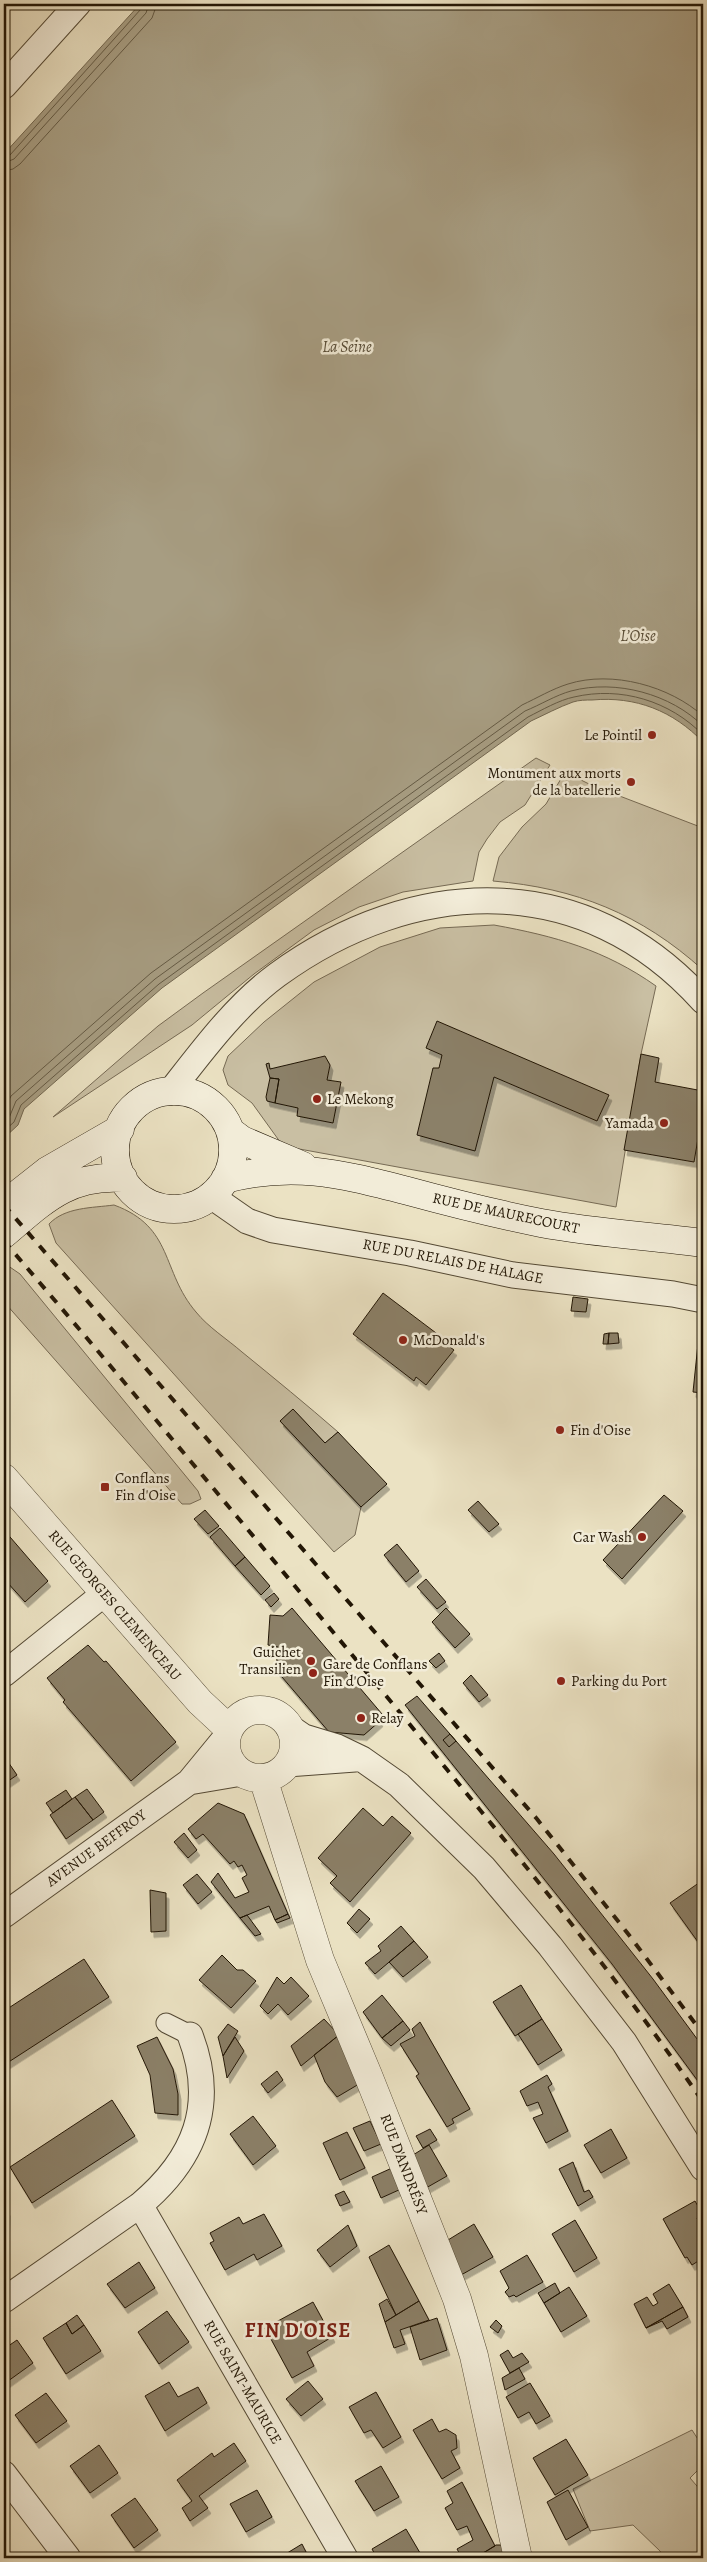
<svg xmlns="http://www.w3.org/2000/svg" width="707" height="2562" font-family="Alegreya,serif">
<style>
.green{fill:#c9bfa3;stroke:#766a54}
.water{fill:#a79d82;stroke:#726750}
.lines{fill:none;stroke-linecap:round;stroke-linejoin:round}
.shore{stroke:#645a44;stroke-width:1}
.building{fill:#8b8068;stroke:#221605;filter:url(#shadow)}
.pedestrian-casing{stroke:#544934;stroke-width:21}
.minor-casing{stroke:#544934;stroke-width:27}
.tertiary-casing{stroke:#544934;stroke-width:29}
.secondary-casing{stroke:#221605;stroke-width:29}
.pedestrian{stroke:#f2ecd8;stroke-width:19}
.minor{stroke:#f2ecd8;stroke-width:25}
.tertiary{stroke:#f2ecd8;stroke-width:28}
.secondary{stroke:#f2ecd8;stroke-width:28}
.rail{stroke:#221605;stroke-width:4;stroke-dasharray:9 9;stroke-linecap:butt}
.poi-dot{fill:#8f2418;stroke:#f2ecd8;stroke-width:2}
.labels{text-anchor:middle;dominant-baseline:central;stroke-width:5;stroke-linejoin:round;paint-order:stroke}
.poi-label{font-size:15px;fill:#221605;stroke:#f2ecd8;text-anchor:start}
.street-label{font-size:15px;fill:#221605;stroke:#f2ecd8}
.water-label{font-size:16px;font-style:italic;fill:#574c37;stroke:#f2ecd8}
.district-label{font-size:20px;font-weight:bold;letter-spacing:1px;fill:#7a1f14;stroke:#f2ecd8}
</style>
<defs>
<filter id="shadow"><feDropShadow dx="3" dy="5.5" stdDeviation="0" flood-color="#0004"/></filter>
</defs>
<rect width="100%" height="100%" fill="#ebe2c3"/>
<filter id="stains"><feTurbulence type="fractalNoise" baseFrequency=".004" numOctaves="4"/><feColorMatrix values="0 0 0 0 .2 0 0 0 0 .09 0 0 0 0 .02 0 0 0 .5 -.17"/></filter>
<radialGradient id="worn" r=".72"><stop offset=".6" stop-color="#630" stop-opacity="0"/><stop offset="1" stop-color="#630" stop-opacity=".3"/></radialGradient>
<path class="green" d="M536 758 550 765 525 805 500 822 487 839 479 852 473 881 403 892 359 907 314 930 254 974 192 1025 53 1117 158 1026 203 993Z
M565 772 591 785 703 828V970C641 914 576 888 493 881L499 857 522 827 546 804Z
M494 925C555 936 605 950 656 986L641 1054 616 1207 283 1146 252 1103 228 1085 223 1070 228 1056 264 1022 314 982 380 947 440 928Z
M114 1205C174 1227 161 1271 196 1312 208 1327 227 1339 242 1352 274 1378 307 1405 338 1432L325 1443 293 1409 280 1421 361 1507 355 1535 334 1552 56 1243 49 1224C65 1207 92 1208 114 1205Z
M4 1263 20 1274 198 1491 201 1499 190 1504H182L5 1303Z
M692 2430 703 2447V2465L690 2478 703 2493V2558H664L660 2551 633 2525 590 2531 573 2489Z"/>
<path class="water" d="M140 4H703V742C673 711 636 696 592 700 586 700 579 700 573 702 559 707 544 715 531 721L162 988 24 1109 18 1125 4 1138V154Z"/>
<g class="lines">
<path class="shore" d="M4 157 10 155 141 9 143 4
M4 163 14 159 146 13 149 4
M4 171 13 169 20 164 152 18 157 4
M4 1110 11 1096 151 973 522 705C537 698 552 689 568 684 612 670 670 686 703 716
M4 1123 9 1118 16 1101 155 979 525 711C540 705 556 695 571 691 616 679 671 694 703 726
M4 1131 14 1122 21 1105 159 984 528 717C542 710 559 700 574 697 621 686 670 701 703 735"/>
</g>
<path class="building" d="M437 1021 609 1095 597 1121 494 1077 475 1151 417 1135 433 1068H439L442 1055 426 1048Z
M641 1054 659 1058 655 1082 703 1091V1109L694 1162 624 1150Z
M325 1056 330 1065 327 1080 341 1082 333 1123 297 1116 298 1108 275 1103 279 1079 270 1078 266 1064 269 1063 270 1069Z
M270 1078 279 1079 275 1103 267 1101 266 1097Z
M383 1293 444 1339 443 1342 454 1350 426 1385 416 1377 414 1381 353 1334Z
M573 1297 588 1299 586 1312 571 1311Z
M609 1333 608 1344H603L604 1334Z
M609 1333H618L619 1343 608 1344Z
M699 1334 703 1335V1393L693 1392Z
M293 1409 325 1443 338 1432 387 1484 361 1507 280 1421Z
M664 1495 683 1511 622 1579 603 1560Z
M478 1501 499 1524 489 1532 468 1510Z
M205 1510 219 1526 208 1534 194 1519Z
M220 1528 245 1557 235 1566 210 1537Z
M4 1530 48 1581 25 1602 6 1581 4 1584Z
M397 1544 419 1571 406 1582 384 1555Z
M245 1557 270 1586 261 1595 235 1566Z
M426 1579 446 1602 437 1609 417 1587Z
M274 1593 279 1599 271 1607 265 1600Z
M292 1608 382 1714 378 1718 380 1721 364 1735 329 1732 276 1670 278 1647 268 1645 270 1615 283 1616Z
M446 1608 470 1634 455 1648 432 1622Z
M88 1645 104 1662 106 1661 176 1742 131 1781 63 1702 65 1700 47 1678Z
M439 1653 445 1661 436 1668 429 1661Z
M471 1675 488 1695 479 1702 463 1683Z
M417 1696 554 1854 653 1979 703 2047V2088L612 1964 405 1705Z
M450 1734 456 1741 449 1747 443 1740Z
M4 1756 17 1775 4 1784Z
M87 1789 104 1812 93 1820 75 1797Z
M66 1790 72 1799 53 1813 46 1803Z
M75 1797 93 1820 66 1839 50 1815Z
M218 1803 244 1814 288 1914 275 1920 269 1906 240 1918 211 1882 218 1873 235 1898 249 1892 242 1878 247 1875 242 1865 238 1867 234 1861 230 1864 203 1834 196 1839 188 1829Z
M363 1808 383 1826 392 1816 411 1833 350 1902 330 1883 337 1876 318 1858Z
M184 1833 197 1850 188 1858 174 1842Z
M197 1874 212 1892 198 1904 183 1885Z
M703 1880V1949L670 1903Z
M150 1890 166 1893V1931L151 1932Z
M359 1909 370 1919 357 1933 347 1923Z
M288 1914 290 1918 277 1923 275 1920Z
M247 1915 261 1934 255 1936 240 1918Z
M401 1926 414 1941 375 1974 365 1963 381 1951 378 1946Z
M414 1941 428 1957 403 1977 389 1962Z
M222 1955 237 1970H243L256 1981 231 2008 199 1980Z
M84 1959 109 1997 4 2065V2011Z
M277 1977 284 1984 291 1977 309 1996 288 2015 278 2004 268 2014 260 2006Z
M521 1985 542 2019 515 2036 493 2002Z
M382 1995 403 2021 382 2038 363 2012Z
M324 2019 339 2035 301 2066 291 2046Z
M542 2019 562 2050 538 2065 518 2034Z
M403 2021 410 2030 391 2046 382 2038Z
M420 2022 470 2109 452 2119 454 2123 447 2127 416 2076 419 2074 400 2044 415 2036 412 2029Z
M228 2024 238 2031 223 2056 218 2037Z
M339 2035 359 2084 337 2097 325 2082 314 2055Z
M157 2037 173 2069 178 2094V2115L155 2113 150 2075 137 2046Z
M235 2037 244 2051 227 2078 223 2056Z
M277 2071 283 2080 268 2093 261 2084Z
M547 2075 552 2084 548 2087 568 2131 546 2143 533 2118 543 2114 538 2102 527 2106 520 2091Z
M112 2100 135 2136 32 2203 10 2167Z
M253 2116 276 2146 253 2165 230 2134Z
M370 2121 381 2144 364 2151 353 2128Z
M430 2129 437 2140 423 2148 416 2136Z
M611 2129 627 2158 601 2173 584 2145Z
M347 2132 365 2168 340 2180 323 2143Z
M429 2145 447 2176 426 2188 413 2155Z
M573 2162 584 2192 589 2190 593 2197 578 2206 559 2169Z
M392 2168 401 2189 381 2198 372 2177Z
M344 2191 350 2202 340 2206 335 2195Z
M695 2201 703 2215 697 2218 703 2227V2258L692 2265 687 2257 685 2258 663 2219Z
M4 2210H7L6 2246 4 2243Z
M264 2214 282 2246 257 2260 254 2254 225 2270 210 2243 214 2241 210 2233 239 2217 243 2224Z
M703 2215V2220L700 2222 697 2218Z
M575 2220 597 2258 574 2272 552 2234Z
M474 2224 493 2257 461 2275 448 2240Z
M348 2225 357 2246 330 2267 317 2250Z
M389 2245 419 2301 396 2315 369 2257Z
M527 2255 543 2282 516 2297 514 2295 509 2297 505 2292 509 2288 500 2271Z
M139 2262 155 2288 125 2308 107 2284Z
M555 2283 560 2293 544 2303 538 2293Z
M669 2284 683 2307 646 2328 634 2304 647 2297 653 2306 658 2303 653 2294Z
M569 2287 587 2316 561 2332 544 2303Z
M387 2299 396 2315 385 2322 379 2304Z
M419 2301 429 2320 400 2330 405 2344 394 2348 385 2322Z
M313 2302 332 2337 307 2352 314 2366 292 2378 265 2328Z
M683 2307 688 2317 667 2329 662 2321 646 2328Z
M167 2311 189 2342 159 2364 138 2332Z
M77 2315 84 2325 72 2334 66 2323Z
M437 2318 447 2350 420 2360 410 2327Z
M496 2320 502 2326 498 2333 490 2327Z
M66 2323 72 2334 84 2325 101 2351 66 2374 43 2338Z
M17 2340 33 2363 4 2384V2349Z
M508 2350 513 2358 522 2353 529 2362 510 2373 500 2355Z
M519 2368 525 2379 505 2390 502 2378Z
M308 2381 323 2399 301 2416 286 2399Z
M169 2382 178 2397 198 2387 207 2403 165 2431 145 2396Z
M530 2383 550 2416 536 2424 529 2412 518 2418 506 2397Z
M376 2392 401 2437 383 2448 371 2430 364 2433 349 2407Z
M46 2393 67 2421 36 2443 15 2415Z
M432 2419 439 2432 446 2429 456 2435 457 2448 451 2451 460 2468 442 2479 413 2430Z
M566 2439 588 2475 555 2495 533 2458Z
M234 2443 246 2461 199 2496 208 2508 190 2521 182 2508 192 2501 177 2480 212 2453 214 2457Z
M99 2445 118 2473 90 2493 70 2466Z
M381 2466 399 2497 374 2511 355 2481Z
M703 2471V2482L699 2474Z
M462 2482 495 2546 475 2558H462L457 2549 473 2540 467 2526 457 2530 445 2508 453 2503 447 2491Z
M257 2490 272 2517 246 2532 230 2504Z
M568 2490 588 2527 566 2540 547 2502Z
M135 2498 158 2530 134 2548 111 2515Z
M406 2529 423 2558H377L372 2549Z
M302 2544 309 2558H279Z
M496 2545H501L504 2554 498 2558H475Z
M592 2553 599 2558H583Z"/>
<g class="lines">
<defs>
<path id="pedestrian" d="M166 2023 190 2035"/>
<path id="minor" d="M4 86 78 4
M170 1092C202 1051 235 1006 277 975 414 875 585 869 703 1001
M211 1196 247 1221 273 1230 410 1253 513 1275 673 1294 703 1300
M4 1674 105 1593
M288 1726 304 1737 337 1747 362 1759 399 1785 484 1868 550 1946 624 2042 703 2168
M287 1764 355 1759
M189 1782 242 1773
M4 1915 189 1782 226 1737
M140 2205 345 2558
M4 2300 140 2205C195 2159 217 2105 190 2035
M4 2474 68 2558"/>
<path id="tertiary" d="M4 1478 200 1702 229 1729
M226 1744a34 34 0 1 1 68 0a34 34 0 1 1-68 0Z
M263 1778 320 1960 368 2075 457 2299 474 2356 518 2558"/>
<path id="secondary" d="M115 1150a59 59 0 1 1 118 0a59 59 0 1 1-118 0Z
M230 1131 242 1140 303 1166
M225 1179C295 1161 341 1174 408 1191 452 1203 496 1214 541 1223 595 1233 649 1236 703 1243
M4 1205 47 1171 120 1129
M4 1234C42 1202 68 1174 123 1178"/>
</defs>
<use href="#pedestrian" class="pedestrian-casing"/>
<use href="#minor" class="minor-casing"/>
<use href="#tertiary" class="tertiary-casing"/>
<use href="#secondary" class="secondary-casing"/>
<use href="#pedestrian" class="pedestrian"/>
<use href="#minor" class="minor"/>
<use href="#tertiary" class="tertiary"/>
<use href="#secondary" class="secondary"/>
<path class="rail" d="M4 1205 537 1819 629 1935 703 2034
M4 1241C138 1397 270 1556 402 1715 506 1841 610 1967 703 2102"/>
</g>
<g class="poi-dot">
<circle cx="652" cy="735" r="5"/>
<circle cx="631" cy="782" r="5"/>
<circle cx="317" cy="1099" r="5"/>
<circle cx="664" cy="1123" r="5"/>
<circle cx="403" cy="1340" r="5"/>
<circle cx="560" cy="1430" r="5"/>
<rect x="100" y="1482" width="10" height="10" rx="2.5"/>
<circle cx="642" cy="1537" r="5"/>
<circle cx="311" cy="1661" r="5"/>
<circle cx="313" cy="1673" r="5"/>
<circle cx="561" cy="1681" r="5"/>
<circle cx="361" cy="1718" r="5"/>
</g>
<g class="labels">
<g class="poi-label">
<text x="642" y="735" text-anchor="end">Le Pointil</text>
<text x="621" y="773" text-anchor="end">Monument aux morts<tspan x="621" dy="17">de la batellerie</tspan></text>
<text x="327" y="1099">Le Mekong</text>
<text x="654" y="1123" text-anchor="end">Yamada</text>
<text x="413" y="1340">McDonald's</text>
<text x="570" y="1430">Fin d'Oise</text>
<text x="115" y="1478">Conflans<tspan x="115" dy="17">Fin d'Oise</tspan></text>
<text x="632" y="1537" text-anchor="end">Car Wash</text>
<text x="301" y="1652" text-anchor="end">Guichet<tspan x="301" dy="17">Transilien</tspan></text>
<text x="323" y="1664">Gare de Conflans<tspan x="323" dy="17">Fin d'Oise</tspan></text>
<text x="571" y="1681">Parking du Port</text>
<text x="371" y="1718">Relay</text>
</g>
<g class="street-label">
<text transform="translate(506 1213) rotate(12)">RUE DE MAURECOURT</text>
<text transform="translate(453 1261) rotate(11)">RUE DU RELAIS DE HALAGE</text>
<text transform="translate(115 1605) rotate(49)">RUE GEORGES CLEMENCEAU</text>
<text transform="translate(96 1848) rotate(-36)">AVENUE BEFFROY</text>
<text transform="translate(404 2164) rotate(69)">RUE D'ANDRÉSY</text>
<text transform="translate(243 2382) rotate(60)">RUE SAINT-MAURICE</text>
</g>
<g class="water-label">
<text x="347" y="347">La Seine</text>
<text x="638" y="636">L’Oise</text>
</g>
<g class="district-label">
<text x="298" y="2330">FIN D'OISE</text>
</g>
</g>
<rect width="707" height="2562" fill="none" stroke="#ebe2c3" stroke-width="20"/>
<rect x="5" y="5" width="697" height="2552" fill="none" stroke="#221605" stroke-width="2.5"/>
<rect x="10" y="10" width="687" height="2542" fill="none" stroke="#221605"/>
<rect width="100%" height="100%" filter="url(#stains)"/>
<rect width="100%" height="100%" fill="url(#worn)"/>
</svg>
